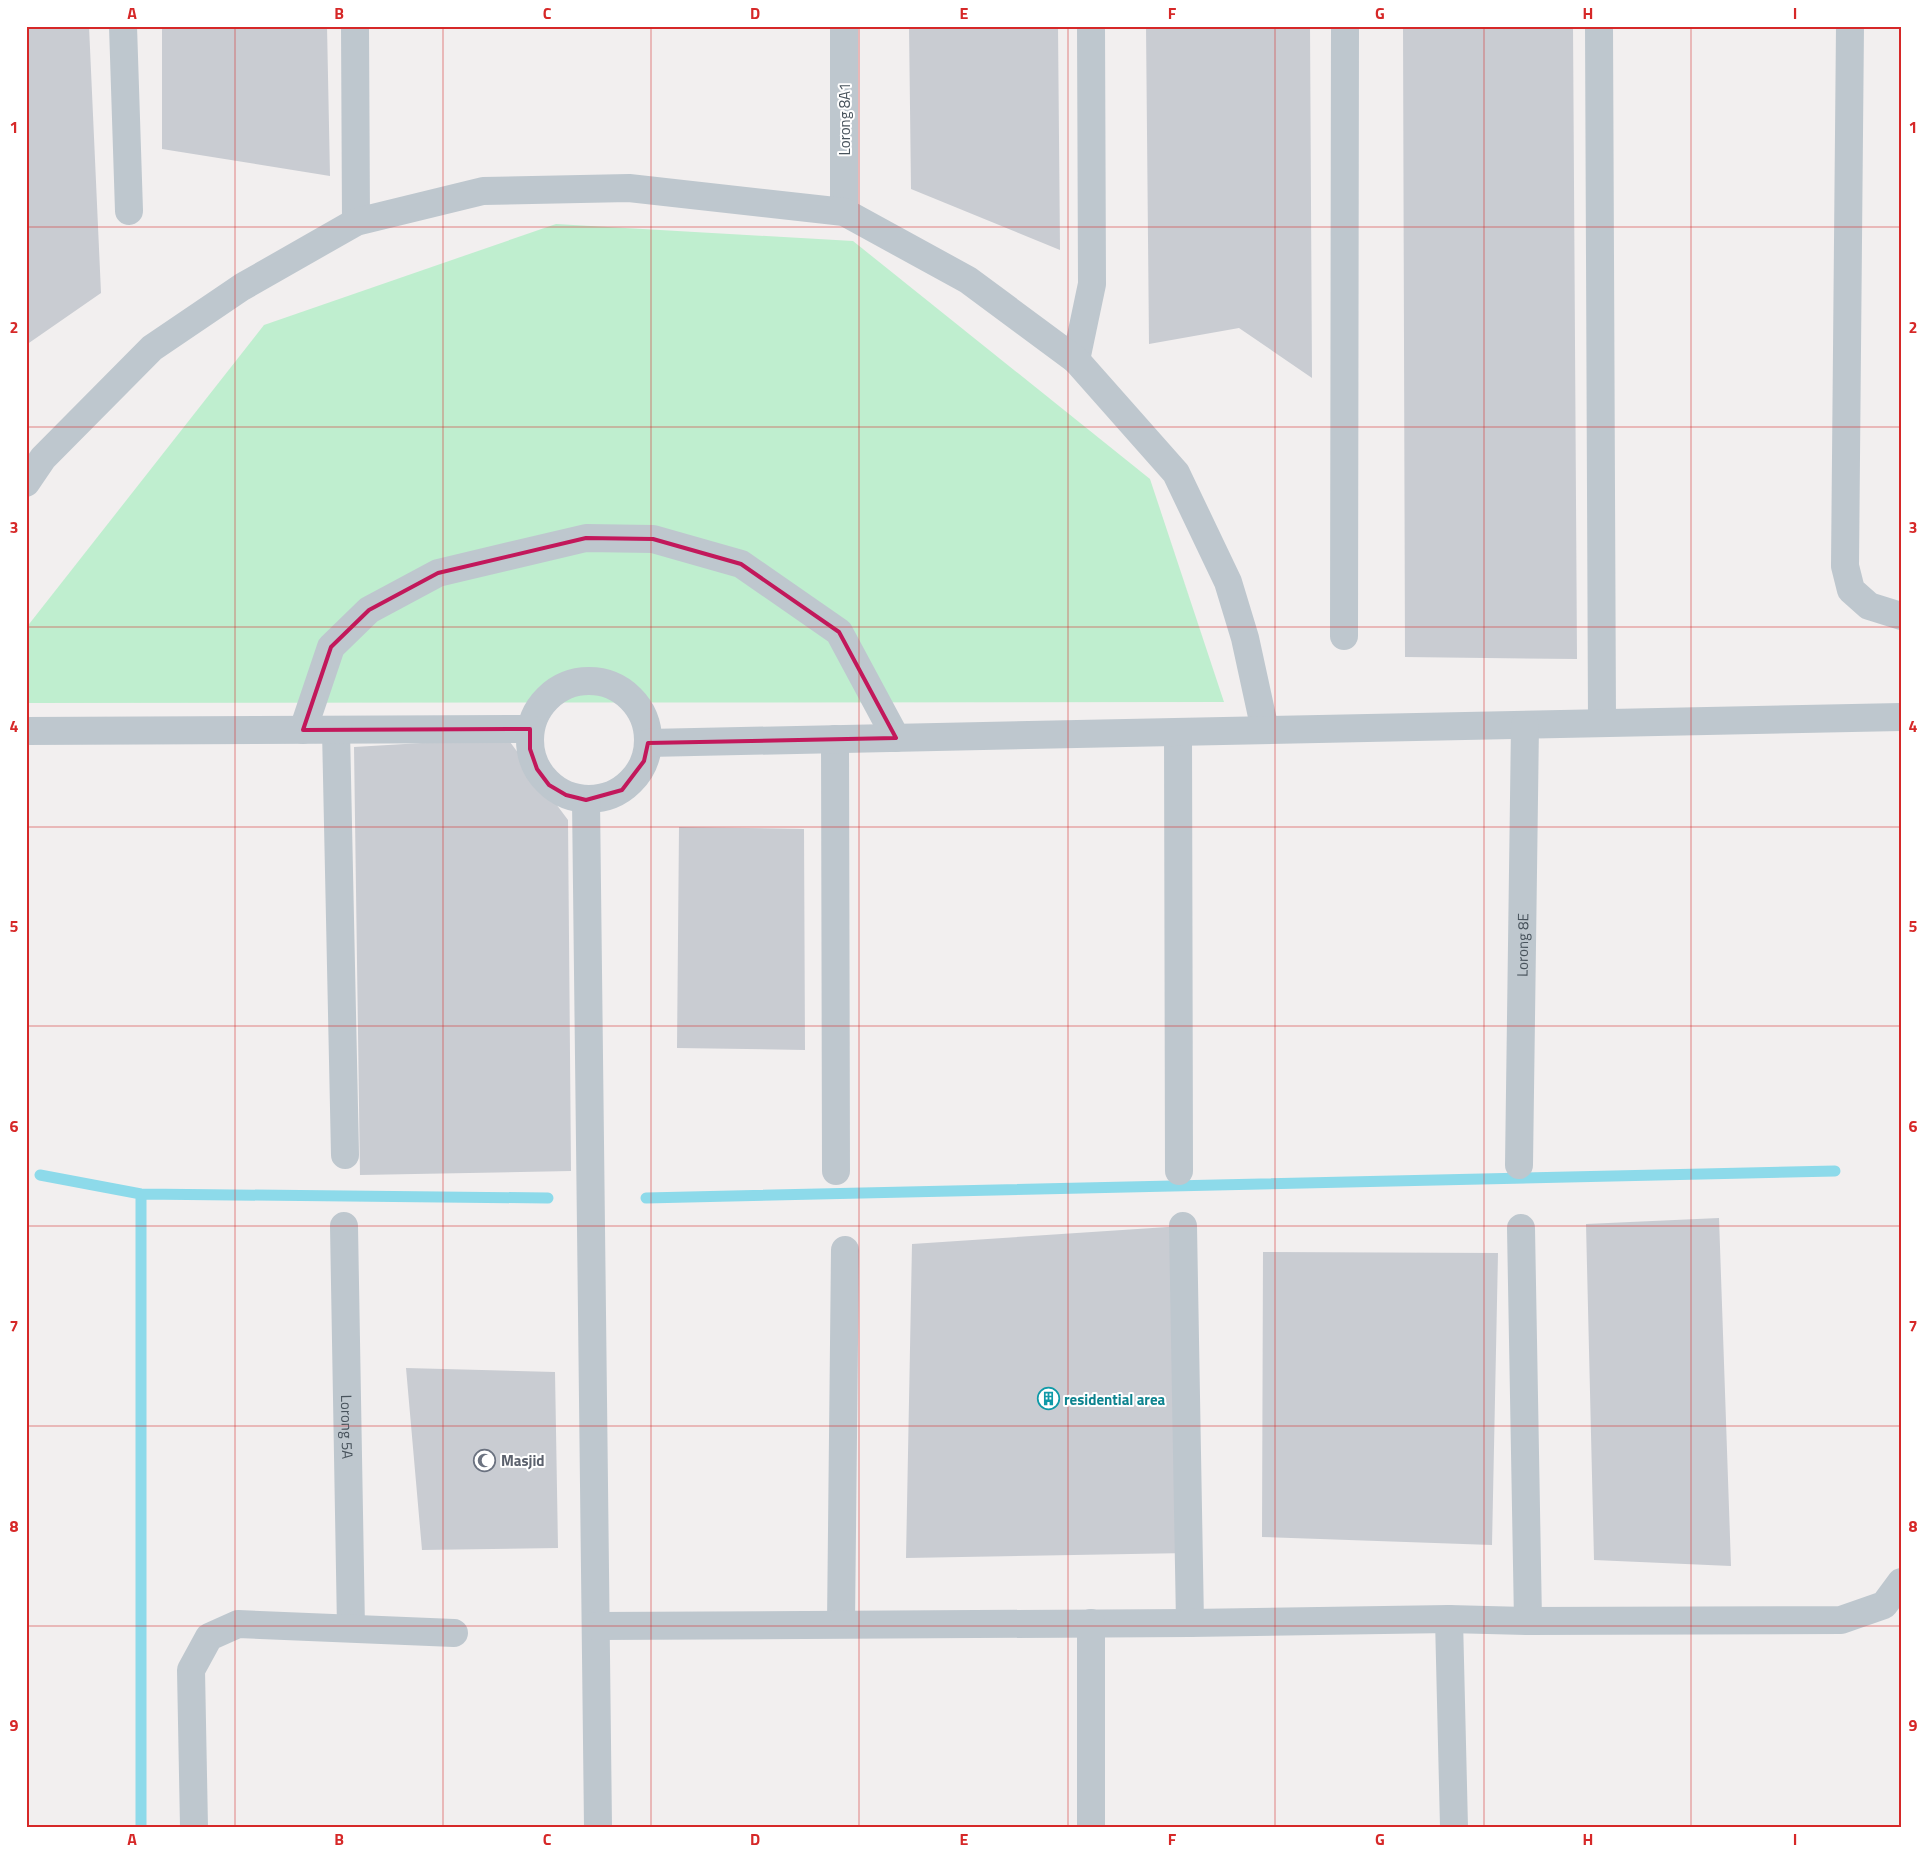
<svg xmlns="http://www.w3.org/2000/svg" width="1927" height="1853" font-family="'Titillium Web',sans-serif">
<style>
.green{fill:#bfeecf}
.lines{fill:none;stroke-linecap:round;stroke-linejoin:round}
.stream{stroke:#8ddaea;stroke-width:11}
.building{fill:#c9ccd2}
.minor{stroke:#bec7ce;stroke-width:28}
.marked{fill:none;stroke:#c2185b;stroke-width:4;stroke-linejoin:round}
.grid{fill:none;stroke:#d62828;stroke-width:1;stroke-opacity:0.55}
.labels{text-anchor:middle;dominant-baseline:central;stroke-width:4;stroke-linejoin:round;paint-order:stroke}
.street-label{font-size:15px;fill:#48535c;stroke:#fff}
.culture-label{font-size:15px;font-weight:bold;fill:#0d838f;stroke:#fff;text-anchor:start}
.worship-label{font-size:15px;font-weight:bold;fill:#5b616d;stroke:#fff;text-anchor:start}
.neatline{fill:none;stroke:#d62828;stroke-width:2}
.grid-label{font-size:16px;text-anchor:middle;font-weight:bold;fill:#d62828}
</style>
<rect width="100%" height="100%" fill="#f2efef"/>
<path class="green" d="M556 224 853 241 1150 479 1224 702 26 703V628L264 325Z"/>
<g class="lines">
<path class="stream" d="M40 1175 141 1194 548 1198
M141 1194V1827
M646 1198 1835 1171"/>
</g>
<path class="building" d="M26 26H89L101 293 26 345Z
M162 26H327L330 176 162 149Z
M909 26H1058L1060 250 911 189Z
M1146 26H1310L1312 378 1239 328 1149 344Z
M1403 26H1573L1577 659 1405 657Z
M507 738 568 820 571 1171 360 1175 354 747Z
M679 827 804 829 805 1050 677 1048Z
M1719 1218 1731 1566 1594 1560 1586 1224Z
M1183 1226 1189 1553 906 1558 912 1244Z
M1263 1252 1498 1253 1492 1545 1262 1537Z
M406 1368 555 1372 558 1548 422 1550Z"/>
<g class="lines">
<g class="minor">
<path d="M123 26 129 211"/>
<path d="M355 26 356 222"/>
<path d="M844 26V212"/>
<path d="M1599 26 1602 723"/>
<path d="M1850 26 1845 566 1851 590 1869 606 1901 616"/>
<path d="M1076 360 1092 284 1091 26"/>
<path d="M26 483 43 458 152 348 242 287 356 222 483 191 629 188 844 212 968 280 1076 360 1176 473 1228 582 1245 638 1265 730"/>
<path d="M1344 636 1345 26"/>
<circle cx="589" cy="740" r="59"/>
<path d="M303 730 331 647 369 610 438 573 586 538 653 539 741 564 839 632 896 738"/>
<path d="M336 730 345 1155"/>
<path d="M26 731 530 729"/>
<path d="M1178 732 1179 1171"/>
<path d="M835 739 836 1171"/>
<path d="M648 743 1901 717"/>
<path d="M586 800 598 1827"/>
<path id="s1" d="M1519 1165 1525 725"/>
<path id="s2" d="M344 1226 351 1628"/>
<path d="M1183 1226 1190 1623"/>
<path d="M1521 1228 1528 1621"/>
<path d="M1449 1619 1454 1827"/>
<path d="M841 1624 845 1250"/>
<path d="M596 1626 1190 1623 1449 1619 1528 1621 1841 1620 1884 1605 1901 1582"/>
<path d="M194 1827 191 1670 209 1637 238 1624 454 1633"/>
<path d="M1091 1827V1623"/>
</g>
</g>
<path class="marked" d="M586 538 653 539 741 564 839 632 896 738 648 743 644 761 622 790 586 800 566 795 549 785 537 769 530 749V729L303 730 331 647 369 610 438 573Z"/>
<path class="grid" d="M235 26V1827M443 26V1827M651 26V1827M859 26V1827M1068 26V1827M1275 26V1827M1484 26V1827M1691 26V1827M26 227H1901M26 427H1901M26 627H1901M26 827H1901M26 1026H1901M26 1226H1901M26 1426H1901M26 1626H1901"/>
<defs>
<symbol id="building-ring" viewBox="-11 -11 22 22"><circle r="9.5" fill="#fff" stroke="#0f9aa8" stroke-width="1.5"/><path d="M-4-6H4V6H1V3H-1V6H-4ZM-2.5-4.3h1.7v1.8h-1.7ZM.8-4.3h1.7v1.8H.8ZM-2.5-1h1.7V.8h-1.7ZM.8-1h1.7V.8H.8Z" fill="#0f9aa8"/></symbol>
<symbol id="mosque-ring" viewBox="-11 -11 22 22"><circle r="9.5" fill="#fff" stroke="#6b7280" stroke-width="1.5"/><path d="M3.5-4.9A6 6 0 1 0 3.5 4.9A5 5 0 1 1 3.5-4.9Z" fill="#6b7280"/></symbol>
</defs>
<g fill-rule="evenodd">
<use href="#building-ring" x="1036" y="1386" width="25" height="25"/>
<use href="#mosque-ring" x="472" y="1448" width="25" height="25"/>
</g>
<g class="labels">
<g class="street-label">
<text transform="translate(844 119) rotate(-90)">Lorong 8A1</text>
<text stroke="none"><textPath href="#s1" startOffset="220">Lorong 8E</textPath></text>
<text stroke="none"><textPath href="#s2" startOffset="201">Lorong 5A</textPath></text>
</g>
<g class="culture-label">
<text x="1064" y="1399">residential area</text>
</g>
<g class="worship-label">
<text x="501" y="1460">Masjid</text>
</g>
</g>
<rect width="1927" height="1853" fill="none" stroke="#ffffff" stroke-width="55"/>
<rect x="28" y="28" width="1872" height="1798" class="neatline"/>
<g class="grid-label">
<text x="132" y="19">A</text>
<text x="339" y="19">B</text>
<text x="547" y="19">C</text>
<text x="755" y="19">D</text>
<text x="964" y="19">E</text>
<text x="1172" y="19">F</text>
<text x="1380" y="19">G</text>
<text x="1588" y="19">H</text>
<text x="1795" y="19">I</text>
<text x="14" y="133">1</text>
<text x="1913" y="133">1</text>
<text x="14" y="333">2</text>
<text x="1913" y="333">2</text>
<text x="14" y="533">3</text>
<text x="1913" y="533">3</text>
<text x="14" y="732">4</text>
<text x="1913" y="732">4</text>
<text x="14" y="932">5</text>
<text x="1913" y="932">5</text>
<text x="14" y="1132">6</text>
<text x="1913" y="1132">6</text>
<text x="14" y="1332">7</text>
<text x="1913" y="1332">7</text>
<text x="14" y="1532">8</text>
<text x="1913" y="1532">8</text>
<text x="14" y="1731">9</text>
<text x="1913" y="1731">9</text>
<text x="132" y="1845">A</text>
<text x="339" y="1845">B</text>
<text x="547" y="1845">C</text>
<text x="755" y="1845">D</text>
<text x="964" y="1845">E</text>
<text x="1172" y="1845">F</text>
<text x="1380" y="1845">G</text>
<text x="1588" y="1845">H</text>
<text x="1795" y="1845">I</text>
</g>
</svg>
